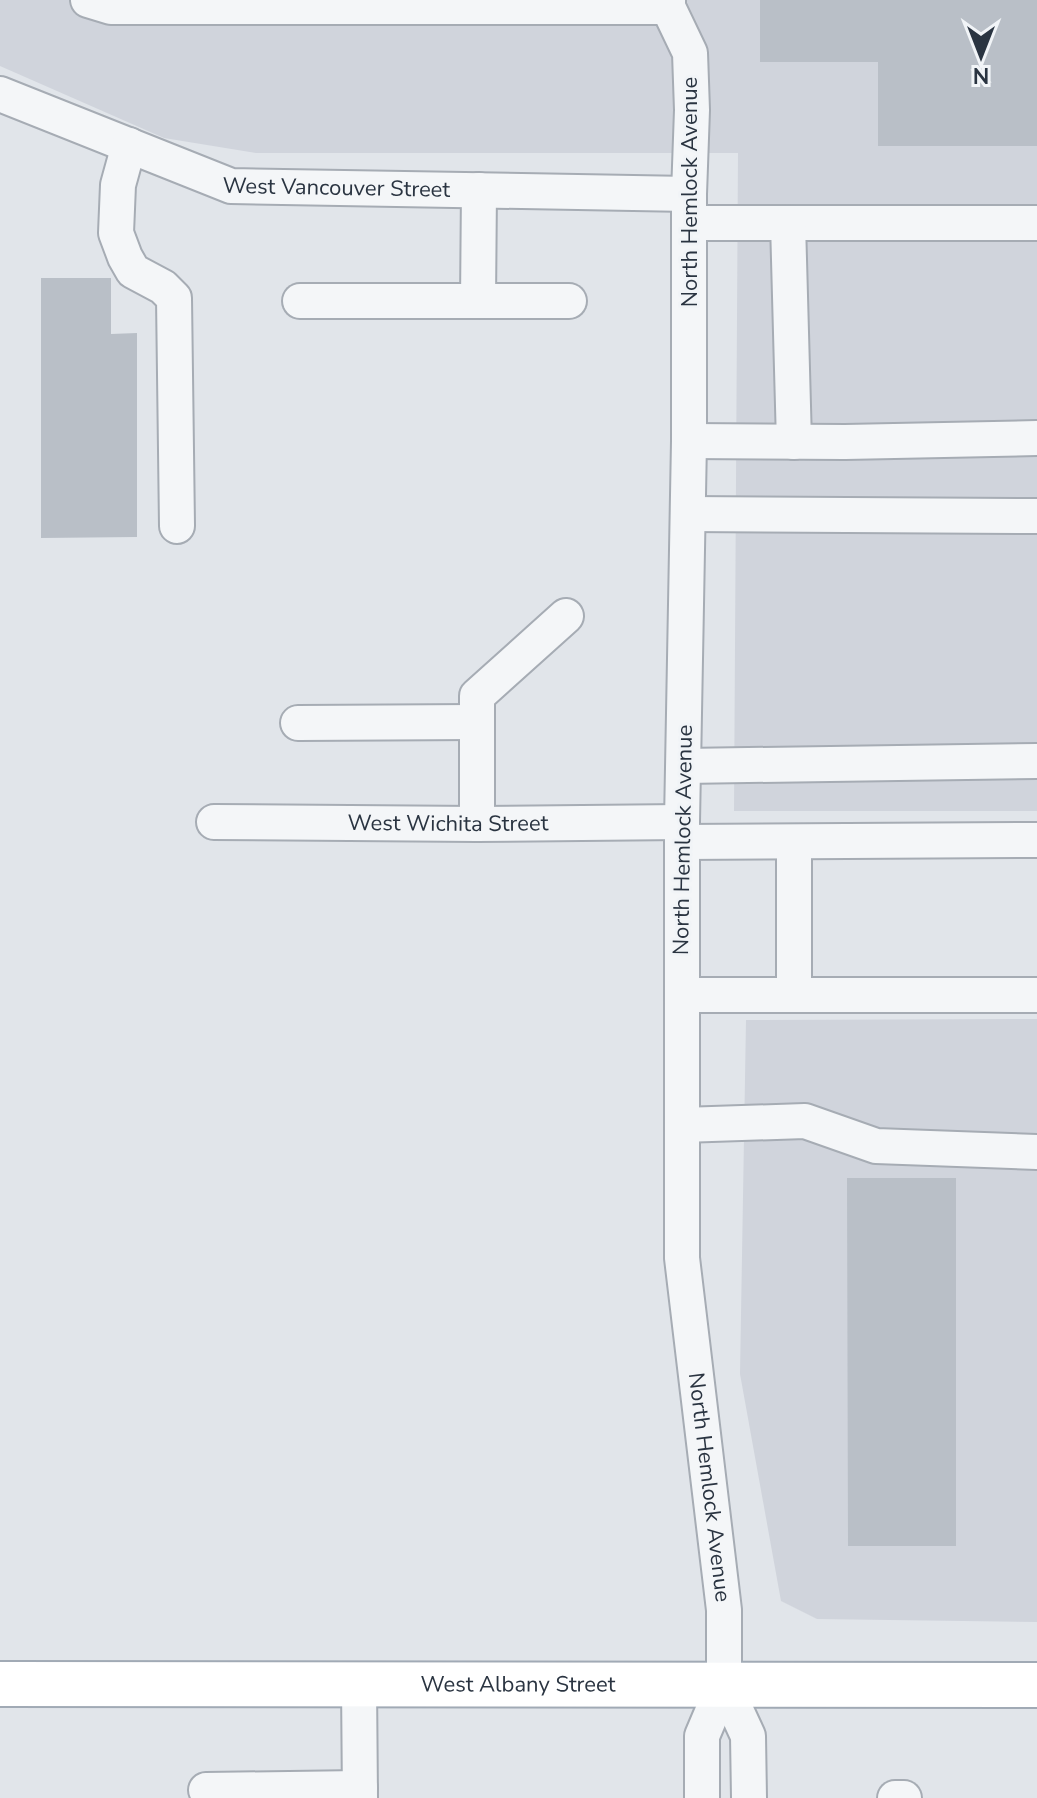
<svg xmlns="http://www.w3.org/2000/svg" width="1037" height="1798" font-family="'Nunito Sans',sans-serif">
<style>
.built{fill:#d0d4dc}
.building{fill:#b9bfc7}
.lines{fill:none;stroke-linecap:round;stroke-linejoin:round}
.minor-casing{stroke:#a6acb4;stroke-width:38}
.major-casing{stroke:#a1aab5;stroke-width:48}
.minor{stroke:#f4f6f8;stroke-width:34}
.major{stroke:#fff;stroke-width:44}
.labels{text-anchor:middle;dominant-baseline:central;stroke-width:6;stroke-linejoin:round;paint-order:stroke}
.street-label{font-size:22px;fill:#2a3441;stroke:#f1f4f7}
</style>
<rect width="100%" height="100%" fill="#e1e5ea"/>
<path class="built" d="M0 0H1037V811H734L738 153H256L164 138 0 66Z
M1037 1019V1622L817 1619 781 1601 740 1374 746 1020Z"/>
<path class="building" d="M760 0H1037V146H878V62H760Z
M41 278H111V334L137 333V537L41 538Z
M847 1178H956V1546H848Z"/>
<g class="lines">
<defs>
<g id="minor">
<path d="M88 0 111 7H668"/>
<path id="s1" d="M668 0V7L690 53 692 110 689 194V441L682 822V1258L724 1610V1684L702 1736V1798"/>
<path id="s2" d="M0 94 231 186 689 194"/>
<path d="M129 145 118 185 116 233 125 257 133 271 163 287 174 298 177 526"/>
<path d="M689 223H1037"/>
<path d="M788 223 794 442"/>
<path d="M300 301H569"/>
<path d="M478 301 479 190"/>
<path d="M689 441 845 442 1037 438"/>
<path d="M688 514 1037 516"/>
<path d="M298 723 475 722"/>
<path d="M684 766 1037 761"/>
<path id="s3" d="M214 822 477 824 682 822"/>
<path d="M477 824V696L566 616"/>
<path d="M682 842 1037 840"/>
<path d="M794 842V995"/>
<path d="M682 995H1037"/>
<path d="M682 1125 805 1121 876 1146 1037 1152"/>
<path d="M359 1684 360 1798"/>
<path d="M724 1684 748 1736 749 1798"/>
<path d="M206 1790 360 1788"/>
<path d="M895 1798H904"/>
</g>
<g id="major">
<path id="s4" d="M0 1684 1037 1685"/>
</g>
</defs>
<use href="#minor" class="minor-casing"/>
<use href="#major" class="major-casing"/>
<use href="#minor" class="minor"/>
<use href="#major" class="major"/>
</g>
<g class="labels">
<g class="street-label">
<text stroke="none"><textPath href="#s2" startOffset="354">West Vancouver Street</textPath></text>
<text transform="translate(690 192) rotate(-90)">North Hemlock Avenue</text>
<text stroke="none"><textPath href="#s3" startOffset="234">West Wichita Street</textPath></text>
<text transform="translate(683 840) rotate(-89)">North Hemlock Avenue</text>
<text stroke="none"><textPath href="#s1" startOffset="1494">North Hemlock Avenue</textPath></text>
<text stroke="none"><textPath href="#s4" startOffset="518">West Albany Street</textPath></text>
</g>
</g>
<g transform="translate(981 56) rotate(180)" stroke="#f1f4f7" stroke-width="6" paint-order="stroke">
<path d="M0-6L14 30L0 20L-14 30Z" fill="#2a3441"/>
<text y="-12" font-size="22" font-weight="bold" text-anchor="middle" fill="#2a3441">N</text>
</g>
</svg>
